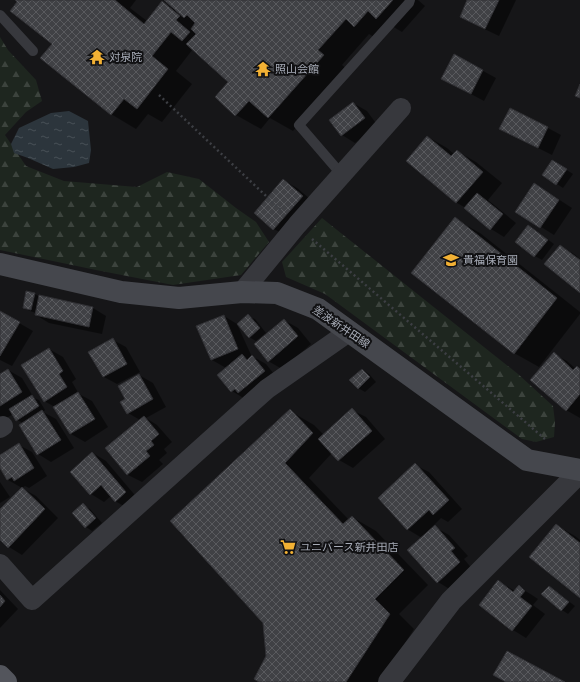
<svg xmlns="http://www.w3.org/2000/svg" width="580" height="682" font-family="Karla,'Noto Sans JP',sans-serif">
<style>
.forest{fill:url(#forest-firs)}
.water{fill:url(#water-ripples)}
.shadow{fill:#0007}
.building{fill:url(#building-cross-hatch);stroke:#303034}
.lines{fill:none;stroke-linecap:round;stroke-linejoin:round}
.path{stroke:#3d3f44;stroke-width:2.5;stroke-dasharray:2 3;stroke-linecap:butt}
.service{stroke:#37383d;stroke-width:10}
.minor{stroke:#37383d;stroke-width:20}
.tertiary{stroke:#37383d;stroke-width:22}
.secondary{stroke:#45474d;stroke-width:22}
.primary{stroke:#53555c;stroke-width:22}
.labels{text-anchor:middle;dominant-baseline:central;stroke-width:4;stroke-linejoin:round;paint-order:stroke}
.poi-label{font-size:11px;fill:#a8adb8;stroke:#111113;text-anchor:start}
.street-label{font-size:11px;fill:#a8adb8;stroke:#111113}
</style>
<defs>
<pattern id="forest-firs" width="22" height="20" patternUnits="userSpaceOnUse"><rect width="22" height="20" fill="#1e261f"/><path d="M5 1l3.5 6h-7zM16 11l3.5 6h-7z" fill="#3c433d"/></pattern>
<pattern id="water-ripples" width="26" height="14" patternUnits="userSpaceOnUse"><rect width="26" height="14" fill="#2c353c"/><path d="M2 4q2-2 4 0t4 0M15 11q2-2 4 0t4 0" fill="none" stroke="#485056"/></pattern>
<pattern id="building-cross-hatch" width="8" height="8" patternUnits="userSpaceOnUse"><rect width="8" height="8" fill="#404145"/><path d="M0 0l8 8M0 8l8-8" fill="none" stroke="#595a5e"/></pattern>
</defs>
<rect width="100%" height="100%" fill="#161618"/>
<path class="forest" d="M0 37 8 50 36 80 42 101 26 112 5 135 26 166 64 181 137 187 167 172 199 179 236 208 256 222 269 242 241 275 173 285 96 270 0 250Z
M322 218 518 374 553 406 555 422 554 437 536 442 522 439 325 294 286 277 282 262Z"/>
<path class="water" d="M69 111 88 121 91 150 89 163 74 167 53 169 28 158 14 153 11 144 19 128 51 113Z"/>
<path class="shadow" d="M17 0H136L130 8 147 21 162 2 176 10 166 0H418L425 6 402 32 392 26 379 40 369 34 342 65 348 70 293 131 270 118 261 129 236 115 216 97 229 82 193 49 176 71 192 84 162 122 148 114 136 129 111 114Z
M468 0H516L499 36 474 24 461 16Z
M454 55 496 78 484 101 456 86Z
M353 103 367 111 378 126 355 143 342 135Z
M500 128H548L561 135 552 155 514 136Z
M428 137 447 148 454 154 457 151 476 162 502 183 488 200 516 223 504 237 491 229 466 208 457 203 408 161Z
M559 165 573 174 563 188 557 184Z
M283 180 297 188 316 204 288 237 274 229 255 213Z
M535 184 572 208 554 235 517 212Z
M455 219 480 233 580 312V314L539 367 514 353Z
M529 226 535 230 554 244 542 260 535 256 516 242Z
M560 246 574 254 580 259V291Z
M35 294 40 297 93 308 106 316 102 334 49 323 36 315V313L30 311 24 308Z
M0 312 33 331 12 366 0 360Z
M224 316 237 324 252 357V356L266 364 278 379 245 399 232 391 226 368 212 360Z
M248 316 255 319 266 333 256 341 249 337Z
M284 320 298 328 311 344 282 369 268 361Z
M113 340 126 347 140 372 117 384 104 377Z
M49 349 63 357 76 379 72 382 79 394 92 401 108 427 85 442 71 434 55 408V407L44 401Z
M554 354 567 361 576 369H580V418L566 410Z
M8 370 22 378 34 398 39 400 45 410 43 412 56 419 74 448 51 462 38 454 23 423 17 420 13 414 2 421 0 420V375Z
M362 370 369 374 376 382 365 392 358 388Z
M139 375 153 383 166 407 146 418 157 425 172 442 164 449 167 453 159 460 163 464 142 482 128 475 106 449 140 420 128 413 126 400Z
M352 410 366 417 385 439 353 468 339 460 332 453 309 478 349 520 352 517 376 531 428 585 399 614 414 629 380 682H261L267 656 264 622 290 411 314 425 324 435Z
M19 445 32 452 47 476 29 488 25 486 22 488 36 496 58 518 22 555 9 547 0 538V511L22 488 8 480 0 466V456Z
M93 453 106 461 139 500 129 509 115 501 111 496 104 502 91 494Z
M415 465 429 472 462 509 448 522 441 518 433 526 449 535 468 556 464 559 473 570 451 590 438 582 422 538 407 529Z
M0 482 10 497 0 503Z
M83 505 90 509 102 523 92 531 86 527Z
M556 525 575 536 580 540V597Z
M498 581 515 591 519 587 532 595 538 599 533 605 545 614 526 638 513 630Z
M549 587 555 591 575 606 568 614 562 610Z
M0 590 18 609 0 628Z"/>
<path class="building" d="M15 0H115L144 24 162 1 180 16 176 20 190 32 182 41 171 32 152 56 168 69 137 109 124 99 111 115 40 58 52 44 10 11 17 2Z
M164 0H393L376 19 368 11 354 27 346 19 318 50 324 55 268 118 249 101 235 116 215 97 228 82 186 44 196 34 191 29 195 23 187 15 184 18Z
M467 0H499L485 29 460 17Z
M454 54 483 70 471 94 441 79Z
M580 84V98L575 96Z
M353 102 365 118 341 136 329 120Z
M510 108 548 127 538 148 499 129Z
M427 136 451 156 457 150 483 172 456 203 406 161Z
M552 160 567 169 556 185 542 175Z
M283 179 303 196 273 230 254 213Z
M534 183 559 200 540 228 515 212Z
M477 193 503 214 490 230 464 208Z
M455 217 557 298 514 354 411 273Z
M528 225 548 240 534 257 515 242Z
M560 245 580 260V293L544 264Z
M26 291 35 293 31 310 23 308Z
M39 295 93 307 89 327 35 315Z
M0 311 20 322 0 356Z
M248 314 260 328 249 338 237 324Z
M224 315 238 349 211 360 196 326Z
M284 319 298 336 268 362 254 344Z
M113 338 127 364 103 377 88 352Z
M49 348 63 371 59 374 67 387 44 402 21 365Z
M554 352 573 370 577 366 580 369V394L566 411 530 380Z
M242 354 247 360 252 355 265 371 238 393 235 389 231 392 217 375Z
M8 369 22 392 0 406V374Z
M362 369 370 377 358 389 349 380Z
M139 374 153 399 127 414 120 402 125 399 118 386Z
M78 392 95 419 70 434 53 407Z
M32 395 39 406 16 421 9 409Z
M352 408 372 431 338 461 318 439Z
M290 409 313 433 285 463 343 524 352 516 404 570 375 599 390 614 346 682H259L254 679 266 656 263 623 170 521Z
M42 410 61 440 37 455 19 425Z
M144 416 159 434 151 441 154 445 146 451 150 456 127 475 105 448Z
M19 443 34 468 14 481 12 477 7 480 0 468V455Z
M92 452 126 492 115 502 101 485 90 495 70 472Z
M415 463 449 500 433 515 429 510 407 530 378 498Z
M22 487 45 509 8 548 0 540V509Z
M83 503 96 518 85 528 72 513Z
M556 524 580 543V598L529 557Z
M435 525 455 548 451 551 460 562 437 583 407 550Z
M498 580 513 592 519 585 525 591 520 597 532 606 512 631 479 605Z
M549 586 569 602 561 611 541 594Z
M0 595 5 601 0 607Z
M507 651 565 682H506L493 675Z"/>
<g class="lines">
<path class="path" d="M159 95 282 211
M312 239 545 439"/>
<path class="service" d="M0 15 33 51
M342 175 299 125 409 3 410 0"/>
<path class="minor" d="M242 292 297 225 401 108
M0 428 3 426
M0 564 32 600 267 389 350 331"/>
<path class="tertiary" d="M389 682 451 601 580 472"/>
<path class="secondary" d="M0 264 121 292 179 298 242 292 277 293 318 309 527 460 580 470"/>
<path class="primary" d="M0 676 6 682"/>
</g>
<defs>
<symbol id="temple-bare" viewBox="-9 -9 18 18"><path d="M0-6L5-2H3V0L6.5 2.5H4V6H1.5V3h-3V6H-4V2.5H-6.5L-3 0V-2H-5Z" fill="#f2b134" stroke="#111113" stroke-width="2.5" paint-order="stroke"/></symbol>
<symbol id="school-bare" viewBox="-9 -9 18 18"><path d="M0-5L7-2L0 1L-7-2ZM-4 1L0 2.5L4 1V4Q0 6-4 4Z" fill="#f2b134" stroke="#111113" stroke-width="2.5" paint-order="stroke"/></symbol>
<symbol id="supermarket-bare" viewBox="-9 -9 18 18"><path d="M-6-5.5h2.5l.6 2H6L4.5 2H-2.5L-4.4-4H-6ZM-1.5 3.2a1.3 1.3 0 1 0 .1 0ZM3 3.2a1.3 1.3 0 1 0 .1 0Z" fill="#f2b134" stroke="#111113" stroke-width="2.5" paint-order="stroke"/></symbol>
</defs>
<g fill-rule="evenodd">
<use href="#temple-bare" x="86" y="46" width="22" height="22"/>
<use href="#temple-bare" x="252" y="58" width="22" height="22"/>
<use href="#school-bare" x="440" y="249" width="22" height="22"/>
<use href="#supermarket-bare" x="277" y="536" width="22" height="22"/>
</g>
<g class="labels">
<g class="poi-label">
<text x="109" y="57">対泉院</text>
<text x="275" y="69">照山会館</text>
<text x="463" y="260">貴福保育園</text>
<text x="300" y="547">ユニバース新井田店</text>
</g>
<g class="street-label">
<text transform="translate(341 327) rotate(34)">差波新井田線</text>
</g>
</g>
</svg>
